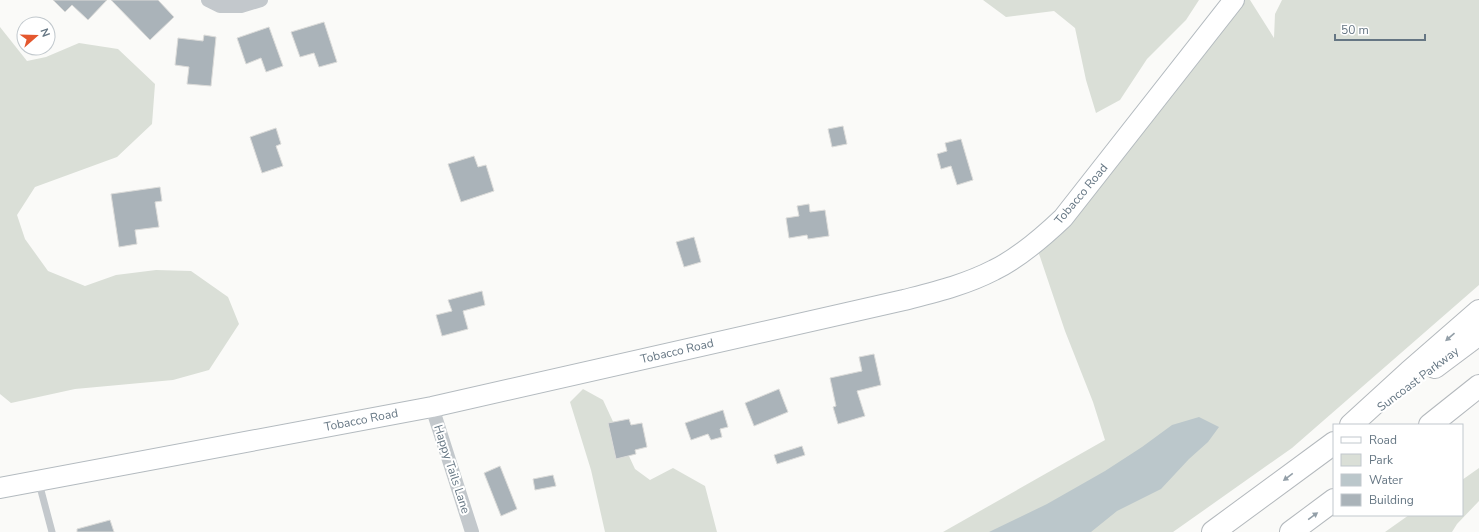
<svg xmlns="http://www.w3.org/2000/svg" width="1479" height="532" font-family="'Nunito Sans',sans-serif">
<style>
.green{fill:#dadfd7}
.water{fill:#bbc7cb}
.building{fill:#aab3b9;stroke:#dcdcda}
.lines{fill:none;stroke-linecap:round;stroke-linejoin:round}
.secondary-casing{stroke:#b3babf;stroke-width:22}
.highway-casing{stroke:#b4b9bd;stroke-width:24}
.lane{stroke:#c3c8cc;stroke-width:7}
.street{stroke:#c3c8cc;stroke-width:14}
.secondary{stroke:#fff;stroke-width:20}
.highway{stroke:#fff;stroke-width:22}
.oneway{fill:#939fa8}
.labels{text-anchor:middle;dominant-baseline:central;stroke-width:4;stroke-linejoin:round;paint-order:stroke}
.street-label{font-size:12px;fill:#657683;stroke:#fff}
</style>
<rect width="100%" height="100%" fill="#fafaf8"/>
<path class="green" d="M983 0H1199L1186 20 1147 59 1120 100 1096 113 1086 80 1075 28 1054 11 1006 17Z
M1236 0H1250L1274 38 1275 14 1282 0H1479V285L1292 448 1173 532H943L1105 440 1093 402 1065 331 1033 236 1069 205Z
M0 27 27 61 46 57 79 43 118 49 155 84 152 124 117 157 35 187 17 215 25 239 48 271 85 286 116 275 156 270 191 271 228 297 239 324 209 370 173 380 75 389 11 403 0 394Z
M583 389 603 400 635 469 650 480 673 468 705 486 717 532H605L591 470 570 402Z
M1479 468V501L1457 524 1452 532H1385L1409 515H1462V480Z"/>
<path class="water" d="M1199 417 1219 427 1208 442 1189 459 1161 489 1117 511 1091 532H989L1047 504 1105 471 1142 447 1172 425Z"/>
<path class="building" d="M53 0H107L88 20 72 5 65 12Z
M111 0H158L174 17 150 40Z
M324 22 337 62 319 67 314 53 300 57 291 32Z
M269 27 283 66 266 72 261 58 246 64 237 38Z
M204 35 216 37 211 86 187 84 189 67 175 65 178 38 203 41Z
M843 126 847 144 832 147 828 129Z
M276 128 281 144 276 146 283 166 262 173 250 137Z
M961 139 973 180 957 185 951 166 941 169 937 154 947 151 945 143Z
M474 156 478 167 486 165 494 191 461 202 448 164Z
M160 187 162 201 155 202 159 227 135 230 137 244 119 247 111 194Z
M809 204 810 212 825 210 829 236 808 239 807 235 789 238 786 218 799 216 797 206Z
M694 237 701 262 684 267 676 242Z
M482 291 485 305 463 311 468 329 442 336 436 315 452 311 448 300Z
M874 354 881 385 857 391 865 416 838 424 833 407 836 406 830 378 862 371 859 357Z
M779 389 788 412 754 426 745 403Z
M723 410 728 427 720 429 722 437 711 440 708 434 691 440 685 423Z
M629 419 631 425 642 423 647 447 635 450 636 454 616 459 608 423Z
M802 446 805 455 777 464 774 455Z
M500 466 517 509 501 516 484 473Z
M553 475 556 486 535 490 533 479Z
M110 520 114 532H77V529Z"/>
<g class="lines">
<defs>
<path id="secondary" d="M0 488 432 407 904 300C935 292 965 285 994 270 1019 258 1043 237 1063 218L1234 0"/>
<path id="highway" d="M1435 367 1479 334
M1351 425 1409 372 1479 311
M1430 425 1479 386
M1213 532 1334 443
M1291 532 1334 500"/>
</defs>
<use href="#secondary" class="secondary-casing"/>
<use href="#highway" class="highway-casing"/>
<path class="lane" d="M39 483 52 532"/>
<path class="street" d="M208 0 220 6H241L261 0
M432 407 472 532"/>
<use href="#secondary" class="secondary"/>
<use href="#highway" class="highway"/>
</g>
<defs><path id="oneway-solid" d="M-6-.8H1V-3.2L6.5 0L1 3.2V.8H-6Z"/></defs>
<g class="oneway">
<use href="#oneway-solid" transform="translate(1450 337) rotate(139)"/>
<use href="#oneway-solid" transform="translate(1288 477) rotate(143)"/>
<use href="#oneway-solid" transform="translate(1313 516) rotate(-36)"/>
</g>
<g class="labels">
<g class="street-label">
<text transform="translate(1081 194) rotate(-50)">Tobacco Road</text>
<text transform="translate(677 351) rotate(-13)">Tobacco Road</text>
<text transform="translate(1418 379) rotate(-37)">Suncoast Parkway</text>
<text transform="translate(361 420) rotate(-11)">Tobacco Road</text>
<text transform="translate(452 469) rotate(72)">Happy Tails Lane</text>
</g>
</g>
<rect x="1333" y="424" width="130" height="92" fill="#ffffff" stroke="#c1c8cd"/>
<rect x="1341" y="437" width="20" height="6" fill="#ffffff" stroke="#c1c8cd"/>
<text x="1369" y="444" font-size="12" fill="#657683">Road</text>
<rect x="1341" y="454" width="20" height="12" fill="#dadfd7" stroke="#c1c8cd"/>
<text x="1369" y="464" font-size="12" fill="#657683">Park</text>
<rect x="1341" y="474" width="20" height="12" fill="#bbc7cb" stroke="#c1c8cd"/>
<text x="1369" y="484" font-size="12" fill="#657683">Water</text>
<rect x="1341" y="494" width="20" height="12" fill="#aab3b9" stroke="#c1c8cd"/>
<text x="1369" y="504" font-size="12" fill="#657683">Building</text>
<g transform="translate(36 36) rotate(70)"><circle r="19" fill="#ffffff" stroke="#c1c8cd"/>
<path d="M0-3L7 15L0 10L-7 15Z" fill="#e4572e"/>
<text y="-6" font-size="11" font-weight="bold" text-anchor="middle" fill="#657683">N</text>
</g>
<path d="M1335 34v6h90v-6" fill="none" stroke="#657683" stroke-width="2"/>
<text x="1341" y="34" font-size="12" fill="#657683" stroke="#ffffff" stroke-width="3" paint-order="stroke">50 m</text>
</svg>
